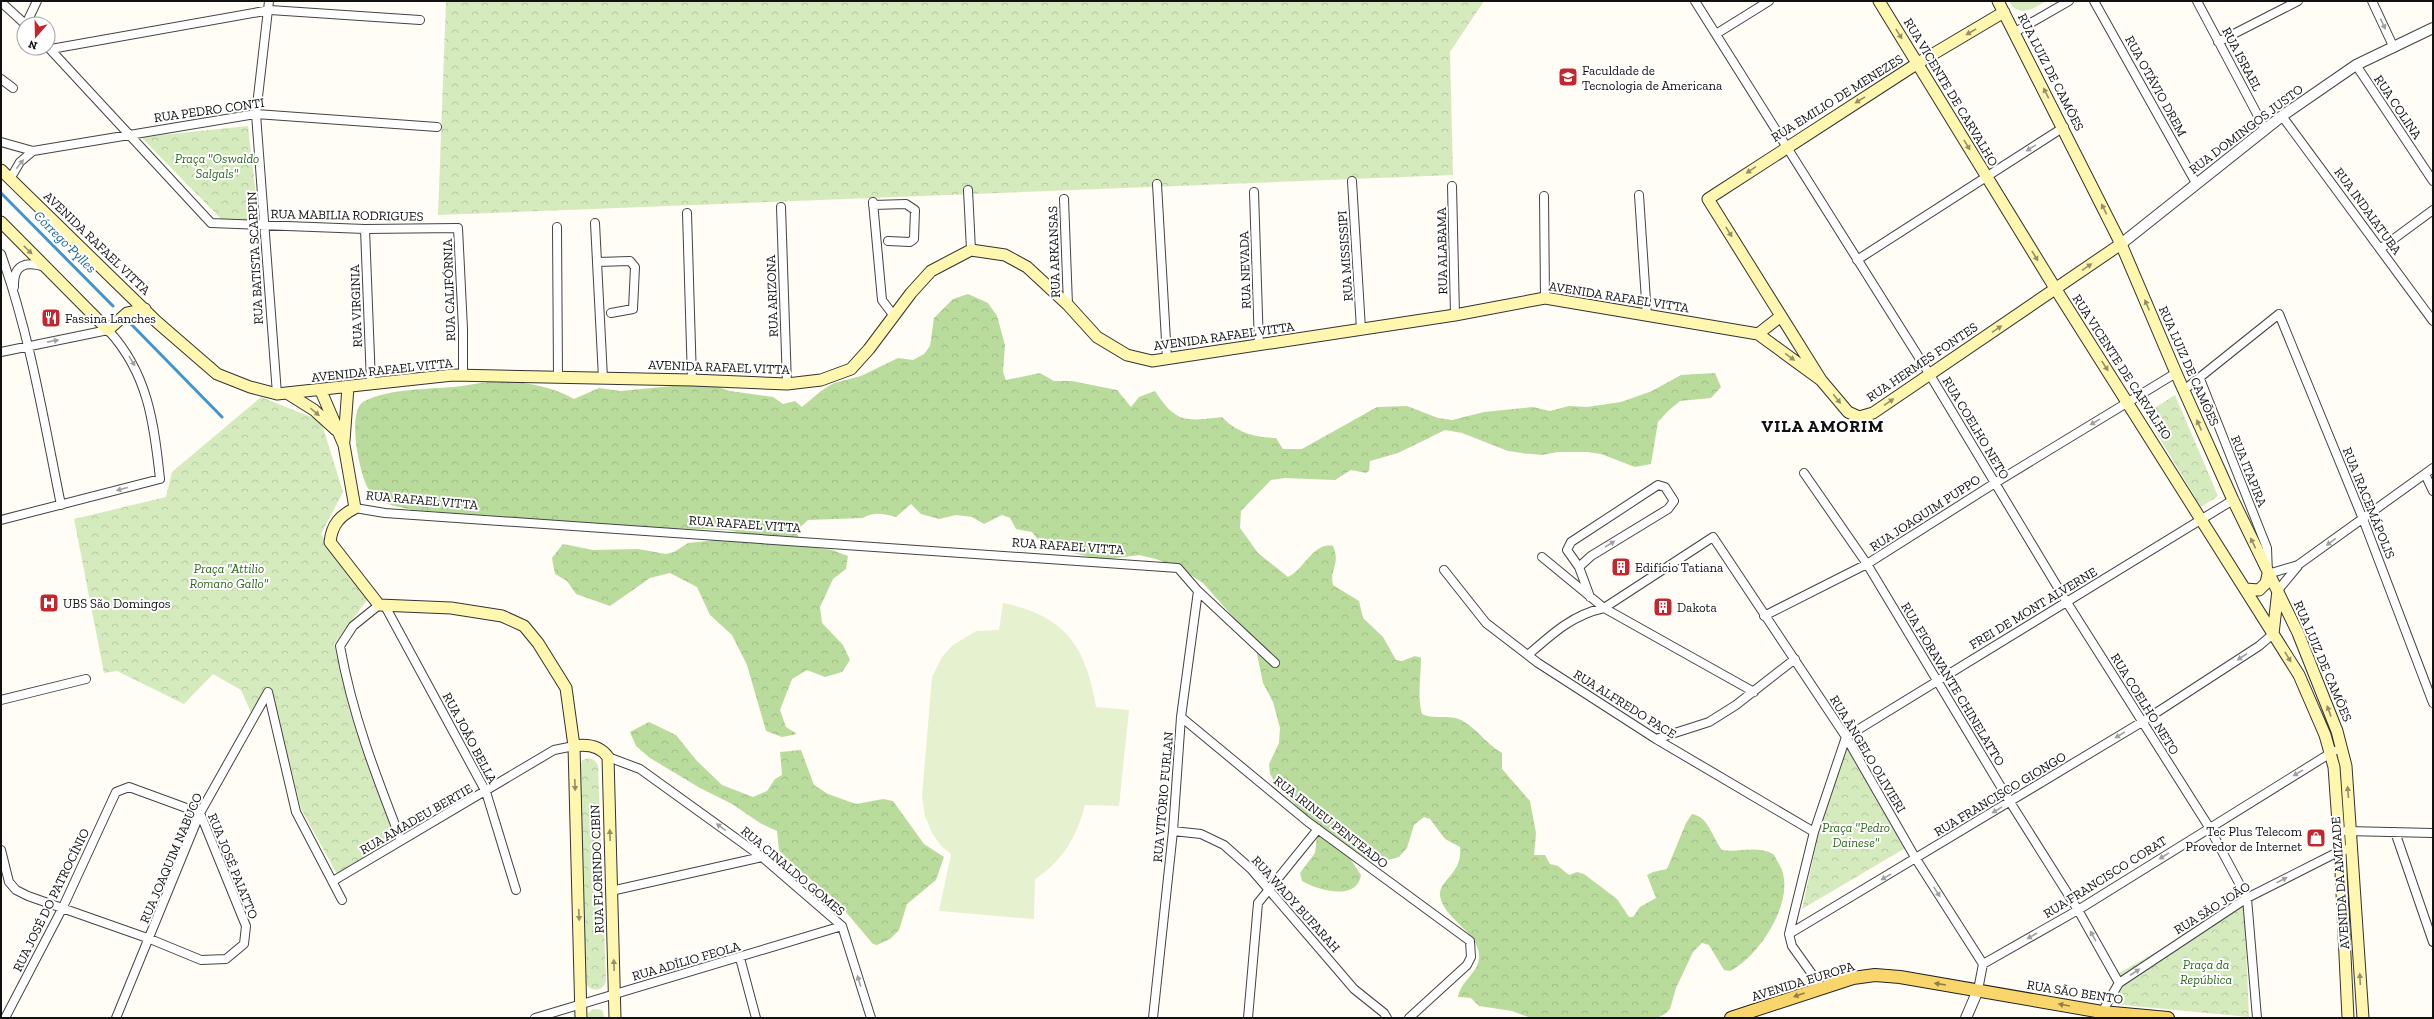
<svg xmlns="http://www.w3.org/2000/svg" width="2434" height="1019" font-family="'Zilla Slab',serif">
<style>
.grass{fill:#d5ebbd}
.forest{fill:url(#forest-crowns)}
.park{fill:url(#park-crowns)}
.pitch{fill:#e6f2cf}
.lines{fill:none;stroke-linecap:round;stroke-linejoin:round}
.stream{stroke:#3f96cf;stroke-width:3}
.minor-casing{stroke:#444;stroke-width:10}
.tertiary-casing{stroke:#444;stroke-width:12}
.secondary-casing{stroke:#333;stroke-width:13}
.primary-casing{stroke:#222;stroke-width:14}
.minor{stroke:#fff;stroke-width:8}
.tertiary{stroke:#fff;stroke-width:10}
.secondary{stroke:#fff6b0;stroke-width:11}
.primary{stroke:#f9d66b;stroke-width:12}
.oneway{fill:#a0a0a0}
.oneway2{fill:#948f68}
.oneway3{fill:#917d42}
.labels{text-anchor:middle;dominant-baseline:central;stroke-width:4;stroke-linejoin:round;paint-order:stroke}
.street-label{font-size:13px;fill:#111;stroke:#fff}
.poi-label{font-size:13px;fill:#111;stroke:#fff;text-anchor:start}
.park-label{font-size:13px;font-style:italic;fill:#2f6b1f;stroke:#fff}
.water-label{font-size:14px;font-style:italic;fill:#1768a6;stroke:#fff}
.district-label{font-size:17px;font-weight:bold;letter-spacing:1px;fill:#111;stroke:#fff}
</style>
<defs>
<pattern id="forest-crowns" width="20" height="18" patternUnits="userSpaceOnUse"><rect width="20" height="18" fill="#b9dc9c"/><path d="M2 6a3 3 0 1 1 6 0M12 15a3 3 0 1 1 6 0" fill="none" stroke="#9ebc85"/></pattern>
<pattern id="park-crowns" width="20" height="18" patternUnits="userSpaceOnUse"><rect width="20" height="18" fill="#d5ebbd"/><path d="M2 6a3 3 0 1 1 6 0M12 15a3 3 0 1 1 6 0" fill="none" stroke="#b6c8a1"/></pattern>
</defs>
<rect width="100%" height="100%" fill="#fffdf5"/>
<path class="grass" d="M2009 1H2046C2034 8 2018 19 2009 1Z
M593 1009 602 1010 605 1018H587L588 1013Z"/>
<path class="forest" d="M968 294 988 303 997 316 1005 345 1003 372 1006 380 1040 373 1054 381H1072L1117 390 1131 407 1139 397 1155 391C1176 424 1187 421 1222 417 1238 433 1253 437 1276 438L1283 449H1302L1377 407 1407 406 1438 418 1452 420 1484 412 1533 407 1550 411 1569 406 1587 407 1621 402 1652 391 1681 375 1715 373 1721 387 1711 398 1680 401 1668 411 1658 422 1651 464 1635 467 1601 454 1587 452H1558L1542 455 1522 453 1508 451 1462 433 1445 430 1398 453 1370 461 1369 471 1366 473 1351 470 1335 480 1285 478 1271 480 1241 511 1240 528 1258 553 1288 577C1304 570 1313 542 1333 546 1341 564 1329 569 1333 585L1359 601 1363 618 1383 637 1396 660 1402 661 1415 656 1421 658C1421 677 1417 696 1422 714 1434 720 1449 714 1461 720 1478 729 1486 744 1502 753V769L1530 801 1536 833 1534 855H1545L1550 864 1558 866 1569 875 1577 872 1584 874 1617 899 1629 917H1633L1640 907 1656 898 1647 875 1653 872 1667 869 1686 823 1692 814C1709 817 1712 837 1722 850 1738 853 1757 845 1773 854 1775 856 1777 861 1779 864 1799 897 1759 957 1730 971L1724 970 1709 945 1702 943 1693 952 1676 988 1670 1009 1665 1014 1657 1018H1531L1512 1011 1479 1006 1471 998 1458 997C1460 982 1479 972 1479 957 1480 932 1444 920 1440 896 1438 880 1463 874 1460 847L1445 839 1430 819 1424 817 1414 825 1407 848 1399 857 1380 862 1359 857H1349L1361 875C1357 902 1317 890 1302 881L1300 873 1315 853 1317 836 1301 810 1278 787 1270 774 1269 764 1279 743 1280 728 1273 702 1263 683 1256 649 1243 628 1203 583 1181 569 1156 559 1139 555 1103 560 1043 546 1032 532 1016 529 1010 518 1002 515 984 524 972 517 956 515 939 519 921 514 911 504 896 517C884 514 874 511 863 518L808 520 795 532 805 546 832 550 848 556 846 569 833 579 820 607 822 623 843 645 850 660 842 672 825 677 807 670 792 679 780 710 786 727 797 734 782 737 766 731 747 665 732 635 710 615 697 587 670 573 650 578 610 606 576 594 567 581 555 574 552 558 563 544 593 550 638 549 666 554 674 552 688 543 758 536 727 530 656 528 413 510C401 507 383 505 373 496 360 483 346 413 363 402 385 389 428 389 453 387 465 386 477 383 489 382 516 380 550 385 574 399L599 388 620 391 673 386H715L730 391 773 397 783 404 795 401 802 407 821 391 834 383 861 376 898 358 913 360 924 354 930 346 934 318 953 299Z
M649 722 676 735 696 760 722 785 753 797 767 791 775 779 782 775 780 752 801 750 814 785 828 794 856 804 883 799 893 801 924 844 944 857 936 880 907 904 899 930 890 939 877 945 873 944 835 899 799 870 779 850 777 831 760 823 732 804 700 788 650 758 636 746 630 732Z"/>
<path class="park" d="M446 1H1484L1450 52 1453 175 438 215Z
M248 126 259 223 224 222 141 137Z
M2175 395 2218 496 2201 507 2145 414Z
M261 397 321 421 343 492 321 534 367 600 334 644 361 733 401 840 337 874 301 809 271 687 253 717 241 690 213 674 184 704 117 671 104 673 74 519 166 497 172 472Z
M1847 746 1907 847 1802 909 1829 787Z
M589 758 594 760 598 765 606 980C604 991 592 993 586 984L580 765 583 760Z
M2244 904 2249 1017 2102 1003 2117 974Z"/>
<path class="pitch" d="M1003 603C1066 616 1086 647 1096 707L1129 710 1119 806 1085 805C1077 836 1063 861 1035 879L1034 919 939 911 951 854 941 846 932 833 925 816 922 796 932 677 942 657 953 645 976 631 999 630Z"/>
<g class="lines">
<path class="stream" d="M1 193 113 306
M131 324 222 417"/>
<defs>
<path id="minor" d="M269 1 256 114 277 394
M1695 1 1930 375 2066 601 2209 827 2247 898 2257 1018
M2094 1 2196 183
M2197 1 2265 129
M2372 1 2394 48
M1 2 25 24
M26 24 37 1
M2015 32 2069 1
M1716 34 1769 1
M2218 42 2298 1
M48 47 211 223 365 229 458 228 463 329V375
M51 49 270 10 420 20
M2356 65 2433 181
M1 79 13 88
M2282 116 2433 321
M1 142 33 151 256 114 437 127
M10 179 20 162 33 151
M1352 181 1361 329
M1157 184 1167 358
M1452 186 1455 315
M968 190 971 250
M1254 192 1259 346
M1639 195 1647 316
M1544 196 1545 298
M1064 199 1068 305
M873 202 882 300 894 316
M873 205 906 204 915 210 914 239 910 242 888 241
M781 207 787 384
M687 213 692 380
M595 223 603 378
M557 227 558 376
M365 229 371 383
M2380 249 2433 210
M1 254C30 335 44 421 61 505
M1857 260 2064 127
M597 262 630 261 635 267 633 309 611 313
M14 287C13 264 26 261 45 267
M1 352 108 330C148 373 154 423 160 479L1 520
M2200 379 2267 548 2268 574 2298 565 2433 468
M2184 390 2279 314 2363 519 2433 703
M1804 473 1867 564 2010 802 2078 910 2119 983
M2425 474 2433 491
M355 508 385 513 1178 568 1198 591 1181 717 1173 831 1153 1018
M1542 557 1604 608 1754 692
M1579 567 1591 556 1668 509 1674 501 1665 487 1658 485 1571 542 1567 550 1579 567 1590 597
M1444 570 1486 623 1538 663 1656 739 1814 832
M2278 590 2298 566
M1198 591 1275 663
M379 605 353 626 340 646C352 714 376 776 401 840
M385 606 486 792 516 890
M1764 616 1867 564 1995 483 2176 373
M1528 655C1552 634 1572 615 1604 608L1713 537 1846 737 1916 859 1983 964 1978 990
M1 700 86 679
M1181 717 1308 822 1470 941 1471 957 1467 965 1409 1018
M1656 739 1709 722 1736 705 1795 659
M608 757 640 769 762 857 842 926 871 1018
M1173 831 1201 834 1224 845 1251 869 1354 989 1384 1013 1387 1018
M2346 831 2433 833
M2395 832 2433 942
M1 850 9 882 16 890 28 896 150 939 201 960 226 959 244 944 246 926 200 813 129 787 116 792 63 907 5 1018
M333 881 554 750 574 746
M611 891 762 857
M1789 934 2142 722 2259 646 2273 634
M740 958 756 1018
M1983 964 2078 910 2334 751
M1822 988 1792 946 1789 934 1814 832 1846 737 2233 500
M116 1018 200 813 268 692 296 812 342 900
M535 1018 842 926
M1248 1018 1258 903 1318 829
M2101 1018 2102 1012 2119 983 2247 898 2340 851 2352 848"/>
<path id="tertiary" d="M2121 244 2282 116 2356 65 2433 28
M1966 1018 1978 990"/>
<path id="secondary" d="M1879 1 2055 288 2299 675 2325 735 2334 767 2340 851 2348 1018
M1998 1 2121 244 2176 373 2233 500 2298 633 2337 731 2346 766 2363 1018
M2004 12 1918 63 1708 199 1821 380 1848 412 1859 417 1873 413 2121 244
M1 170 157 322 217 374 250 387 277 394 453 375 692 380 787 384 821 380 851 369 869 349 911 293 931 271 971 250 1005 255 1027 267 1068 305 1097 337 1127 355 1152 361 1455 315 1545 298 1758 334 1821 380
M1 222 108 330 127 313 145 309
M1758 334 1781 316
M321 391 344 445 355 508C340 516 332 524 330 542L379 605 451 608 502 616 524 626 538 643 566 688 574 746 581 1018
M287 393 314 410 336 430
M344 441 348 387
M2245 589 2259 590 2266 583 2268 574
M2273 634 2278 590
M574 746C587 744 600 746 608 757L615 1018"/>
<path id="primary" d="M1731 1018 1853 978 1875 975 1900 977 2102 1012 2168 1018"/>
</defs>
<use href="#minor" class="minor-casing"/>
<use href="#tertiary" class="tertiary-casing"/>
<use href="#secondary" class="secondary-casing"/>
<use href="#primary" class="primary-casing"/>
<use href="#minor" class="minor"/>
<use href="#tertiary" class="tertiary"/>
<use href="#secondary" class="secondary"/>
<use href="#primary" class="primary"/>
</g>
<defs><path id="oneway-solid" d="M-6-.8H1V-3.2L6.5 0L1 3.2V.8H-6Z"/></defs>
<g class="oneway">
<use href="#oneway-solid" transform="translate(2383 24) rotate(65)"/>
<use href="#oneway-solid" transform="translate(2031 148) rotate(148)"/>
<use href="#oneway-solid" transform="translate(20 164) rotate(-52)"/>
<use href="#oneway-solid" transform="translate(53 341) rotate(-11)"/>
<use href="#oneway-solid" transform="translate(132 361) rotate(59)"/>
<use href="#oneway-solid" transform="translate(2095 422) rotate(149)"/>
<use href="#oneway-solid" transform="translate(122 489) rotate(165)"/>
<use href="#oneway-solid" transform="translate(2331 542) rotate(144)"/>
<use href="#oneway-solid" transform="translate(1610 544) rotate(-32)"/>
<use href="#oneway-solid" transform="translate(2242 657) rotate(147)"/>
<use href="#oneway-solid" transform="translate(2120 735) rotate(149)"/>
<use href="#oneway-solid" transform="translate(2298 773) rotate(149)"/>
<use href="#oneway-solid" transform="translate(1997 810) rotate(149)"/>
<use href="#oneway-solid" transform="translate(721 827) rotate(-144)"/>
<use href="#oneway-solid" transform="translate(2164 856) rotate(148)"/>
<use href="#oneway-solid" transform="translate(1886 877) rotate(149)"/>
<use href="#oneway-solid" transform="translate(2282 880) rotate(-27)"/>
<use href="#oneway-solid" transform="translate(1937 892) rotate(57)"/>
<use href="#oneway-solid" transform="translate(2032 936) rotate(150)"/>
<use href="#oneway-solid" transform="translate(2093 936) rotate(-119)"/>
<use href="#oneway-solid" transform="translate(2135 972) rotate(-33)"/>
<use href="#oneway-solid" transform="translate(859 981) rotate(-107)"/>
</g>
<g class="oneway2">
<use href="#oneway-solid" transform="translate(1971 32) rotate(149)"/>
<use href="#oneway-solid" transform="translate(1899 34) rotate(58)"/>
<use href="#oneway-solid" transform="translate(2046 93) rotate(-117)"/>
<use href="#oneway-solid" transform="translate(1860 100) rotate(148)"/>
<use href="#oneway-solid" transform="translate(1967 145) rotate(59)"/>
<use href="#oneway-solid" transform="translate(1751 170) rotate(146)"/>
<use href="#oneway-solid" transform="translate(2104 209) rotate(-116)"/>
<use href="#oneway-solid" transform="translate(1729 232) rotate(58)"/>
<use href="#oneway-solid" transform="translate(28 250) rotate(45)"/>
<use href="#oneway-solid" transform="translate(2035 256) rotate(59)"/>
<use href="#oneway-solid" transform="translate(2087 267) rotate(-34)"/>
<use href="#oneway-solid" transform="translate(2147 305) rotate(-113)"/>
<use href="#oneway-solid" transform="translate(1997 329) rotate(-35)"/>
<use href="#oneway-solid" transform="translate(1790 357) rotate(36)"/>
<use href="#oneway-solid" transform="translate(2105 366) rotate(57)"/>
<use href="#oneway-solid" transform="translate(1837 399) rotate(51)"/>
<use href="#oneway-solid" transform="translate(1889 402) rotate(-34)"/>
<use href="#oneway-solid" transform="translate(315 412) rotate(40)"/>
<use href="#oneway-solid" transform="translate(2199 425) rotate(-114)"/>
<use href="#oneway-solid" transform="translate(2253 543) rotate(-116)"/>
<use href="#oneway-solid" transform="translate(2288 657) rotate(58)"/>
<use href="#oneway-solid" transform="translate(2329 711) rotate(-110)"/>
<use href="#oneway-solid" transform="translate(575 785) rotate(88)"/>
<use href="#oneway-solid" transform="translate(2348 792) rotate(-95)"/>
<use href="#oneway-solid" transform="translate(610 835) rotate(-92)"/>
<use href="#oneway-solid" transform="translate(579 915) rotate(88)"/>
<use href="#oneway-solid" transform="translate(614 965) rotate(-92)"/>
<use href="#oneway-solid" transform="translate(2360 979) rotate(-93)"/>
</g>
<g class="oneway3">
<use href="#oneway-solid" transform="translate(1940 984) rotate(-171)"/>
<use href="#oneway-solid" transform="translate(1799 995) rotate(161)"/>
<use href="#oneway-solid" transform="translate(2064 1005) rotate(-170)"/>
</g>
<defs>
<symbol id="university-square" viewBox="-11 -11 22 22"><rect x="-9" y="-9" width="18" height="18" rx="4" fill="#c4262e" stroke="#fff"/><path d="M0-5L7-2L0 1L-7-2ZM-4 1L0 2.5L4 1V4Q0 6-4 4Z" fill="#fff"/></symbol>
<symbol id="restaurant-square" viewBox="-11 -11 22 22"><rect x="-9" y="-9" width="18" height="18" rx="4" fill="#c4262e" stroke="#fff"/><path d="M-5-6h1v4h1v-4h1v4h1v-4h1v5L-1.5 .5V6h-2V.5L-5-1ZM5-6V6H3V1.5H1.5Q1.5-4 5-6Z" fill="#fff"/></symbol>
<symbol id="building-square" viewBox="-11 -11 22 22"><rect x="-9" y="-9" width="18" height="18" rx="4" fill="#c4262e" stroke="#fff"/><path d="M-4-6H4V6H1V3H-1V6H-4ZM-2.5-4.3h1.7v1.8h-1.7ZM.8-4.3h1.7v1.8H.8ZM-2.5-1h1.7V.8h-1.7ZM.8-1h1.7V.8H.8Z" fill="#fff"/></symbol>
<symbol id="hospital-square" viewBox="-11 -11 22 22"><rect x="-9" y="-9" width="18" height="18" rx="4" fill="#c4262e" stroke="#fff"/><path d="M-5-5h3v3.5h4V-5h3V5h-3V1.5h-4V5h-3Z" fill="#fff"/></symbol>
<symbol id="shop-square" viewBox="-11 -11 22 22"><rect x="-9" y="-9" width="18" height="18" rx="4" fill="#c4262e" stroke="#fff"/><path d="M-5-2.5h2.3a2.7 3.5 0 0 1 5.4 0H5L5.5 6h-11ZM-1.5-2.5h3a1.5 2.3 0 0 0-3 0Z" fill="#fff"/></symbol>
</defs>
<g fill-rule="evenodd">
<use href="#university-square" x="1557" y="66" width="22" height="22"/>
<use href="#restaurant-square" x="40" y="307" width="22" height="22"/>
<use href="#building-square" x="1610" y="556" width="22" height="22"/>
<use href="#hospital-square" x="38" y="592" width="22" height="22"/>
<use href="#building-square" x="1652" y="596" width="22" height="22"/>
<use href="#shop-square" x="2305" y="827" width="22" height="22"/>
</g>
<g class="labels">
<g class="street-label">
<text transform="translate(2242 59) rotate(62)">RUA ISRAEL</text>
<text transform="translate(2051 72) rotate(63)">RUA LUIZ DE CAMÕES</text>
<text transform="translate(2156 86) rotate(61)">RUA OTÁVIO DREM</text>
<text transform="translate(1951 92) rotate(59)">RUA VICENTE DE CARVALHO</text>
<text transform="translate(1837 98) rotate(-32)">RUA EMILIO DE MENEZES</text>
<text transform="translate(2398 107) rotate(56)">RUA COLINA</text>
<text transform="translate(209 110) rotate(-8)">RUA PEDRO CONTI</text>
<text transform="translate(2246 129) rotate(-37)">RUA DOMINGOS JUSTO</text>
<text transform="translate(2368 211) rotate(54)">RUA INDAIATUBA</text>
<text transform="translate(347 215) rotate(1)">RUA MABILIA RODRIGUES</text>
<text transform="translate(97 243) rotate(44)">AVENIDA RAFAEL VITTA</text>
<text transform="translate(1442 251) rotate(-91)">RUA ALABAMA</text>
<text transform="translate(1054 252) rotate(-92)">RUA ARKANSAS</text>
<text transform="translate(1345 256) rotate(-94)">RUA MISSISSIPI</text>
<text transform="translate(255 258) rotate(-93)">RUA BATISTA SCARPIN</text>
<text transform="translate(1245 270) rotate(-92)">RUA NEVADA</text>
<text transform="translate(449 290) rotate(-92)">RUA CALIFÓRNIA</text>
<text transform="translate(772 296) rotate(-92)">RUA ARIZONA</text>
<text transform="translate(1619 297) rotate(9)">AVENIDA RAFAEL VITTA</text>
<text transform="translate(356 306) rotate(-92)">RUA VIRGINIA</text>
<text transform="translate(1224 336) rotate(-8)">AVENIDA RAFAEL VITTA</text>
<text transform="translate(1922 362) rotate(-34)">RUA HERMES FONTES</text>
<text transform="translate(2189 366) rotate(66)">RUA LUIZ DE CAMÕES</text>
<text transform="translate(719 367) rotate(2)">AVENIDA RAFAEL VITTA</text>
<text transform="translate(2122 367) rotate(57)">RUA VICENTE DE CARVALHO</text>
<text transform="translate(382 370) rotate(-6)">AVENIDA RAFAEL VITTA</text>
<text transform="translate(1976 428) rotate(59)">RUA COELHO NETO</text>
<text transform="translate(2249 471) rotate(68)">RUA ITAPIRA</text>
<text transform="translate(422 500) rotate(5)">RUA RAFAEL VITTA</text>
<text transform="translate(2369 503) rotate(68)">RUA IRACEMÁPOLIS</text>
<text transform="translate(1925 513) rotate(-33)">RUA JOAQUIM PUPPO</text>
<text transform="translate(745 524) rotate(4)">RUA RAFAEL VITTA</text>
<text transform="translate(1068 546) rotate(4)">RUA RAFAEL VITTA</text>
<text transform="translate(2033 608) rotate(-31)">FREI DE MONT ALVERNE</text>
<text transform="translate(2323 661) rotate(67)">RUA LUIZ DE CAMÕES</text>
<text transform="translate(1953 684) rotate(59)">RUA FIORAVANTE CHINELATTO</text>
<text transform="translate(1625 704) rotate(32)">RUA ALFREDO PACE</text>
<text transform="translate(2145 704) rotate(58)">RUA COELHO NETO</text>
<text transform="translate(470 738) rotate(62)">RUA JOÃO BELLA</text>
<text transform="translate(1868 754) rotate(59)">RUA ÂNGELO OLIVIERI</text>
<text transform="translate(2000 794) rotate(-31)">RUA FRANCISCO GIONGO</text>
<text transform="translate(1163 797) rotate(-85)">RUA VITÓRIO FURLAN</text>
<text transform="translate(416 819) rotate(-30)">RUA AMADEU BERTIE</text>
<text transform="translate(1331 822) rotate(38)">RUA IRINEU PENTEADO</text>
<text transform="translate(171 858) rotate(-67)">RUA JOAQUIM NABUCO</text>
<text transform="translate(233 866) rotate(68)">RUA JOSÉ PAIATTO</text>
<text transform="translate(597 869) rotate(-92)">RUA FLORINDO CIBIN</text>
<text transform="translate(793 871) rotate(40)">RUA CINALDO GOMES</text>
<text transform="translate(2105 877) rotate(-32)">RUA FRANCISCO CORAT</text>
<text transform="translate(2340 883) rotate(-94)">AVENIDA DA AMIZADE</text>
<text transform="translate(51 900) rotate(-64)">RUA JOSÉ DO PATROCÍNIO</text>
<text transform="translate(1296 904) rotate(48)">RUA WADY BUFARAH</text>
<text transform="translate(2212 908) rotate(-32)">RUA SÃO JOÃO</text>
<text transform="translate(686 961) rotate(-16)">RUA ADÍLIO FEOLA</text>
<text transform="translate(1803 981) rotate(-17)">AVENIDA EUROPA</text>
<text transform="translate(2075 992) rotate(9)">RUA SÃO BENTO</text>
</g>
<g class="poi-label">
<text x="1582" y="70">Faculdade de<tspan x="1582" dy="15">Tecnologia de Americana</tspan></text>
<text x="65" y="318">Fassina Lanches</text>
<text x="1635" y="567">Edifício Tatiana</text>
<text x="63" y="603">UBS São Domingos</text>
<text x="1677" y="607">Dakota</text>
<text x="2302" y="831" text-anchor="end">Tec Plus Telecom<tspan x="2302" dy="15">Provedor de Internet</tspan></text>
</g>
<g class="park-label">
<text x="217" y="158">Praça "Oswaldo<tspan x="217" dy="15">Salgals"</tspan></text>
<text x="229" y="568">Praça "Attilio<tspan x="229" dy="15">Romano Gallo"</tspan></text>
<text x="1856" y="827">Praça "Pedro<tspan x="1856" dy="15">Dainese"</tspan></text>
<text x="2206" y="964">Praça da<tspan x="2206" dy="15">República</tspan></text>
</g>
<g class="water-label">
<text transform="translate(65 242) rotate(45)">Córrego Pylles</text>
</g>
<g class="district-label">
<text x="1823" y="426">VILA AMORIM</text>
</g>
</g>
<rect width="2434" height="1019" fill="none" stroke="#111111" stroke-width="4"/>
<g transform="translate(36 36) rotate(200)"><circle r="19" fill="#ffffff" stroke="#a0a0a0"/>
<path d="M0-3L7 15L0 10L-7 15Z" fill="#c4262e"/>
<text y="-6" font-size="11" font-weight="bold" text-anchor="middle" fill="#111111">N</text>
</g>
</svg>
